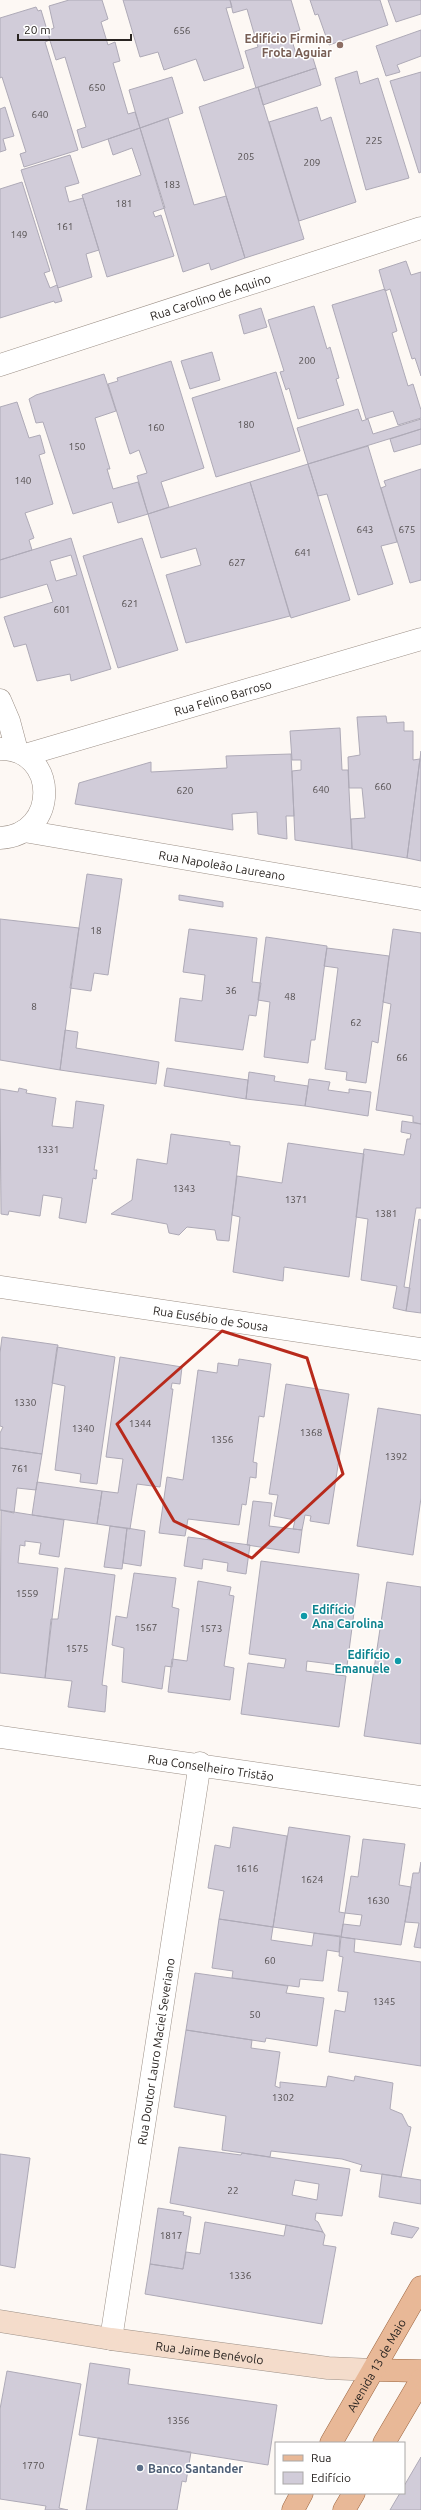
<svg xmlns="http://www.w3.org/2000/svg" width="421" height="2510" font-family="Ubuntu,sans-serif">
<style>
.building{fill:#d1ccd9;stroke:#aeaab7;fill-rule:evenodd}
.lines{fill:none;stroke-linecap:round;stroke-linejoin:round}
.street-casing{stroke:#9c9087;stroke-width:23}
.secondary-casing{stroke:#9c9087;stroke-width:23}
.primary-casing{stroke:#9c6641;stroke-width:23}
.street{stroke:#fff;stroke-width:22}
.secondary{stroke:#f4dccb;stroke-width:22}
.primary{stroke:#e8b897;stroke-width:22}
.marked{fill:none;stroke:#b82a1c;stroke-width:3;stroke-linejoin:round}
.education-dot{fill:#8d6e63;stroke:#fff;stroke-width:1.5}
.culture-dot{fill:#0f9aa8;stroke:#fff;stroke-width:1.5}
.service-dot{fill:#5c6f8a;stroke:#fff;stroke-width:1.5}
.labels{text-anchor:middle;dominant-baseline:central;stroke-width:3;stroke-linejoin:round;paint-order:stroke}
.number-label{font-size:10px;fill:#544f50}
.education-label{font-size:12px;font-weight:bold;fill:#785e54;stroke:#fff;text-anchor:end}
.street-label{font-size:12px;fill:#2a2522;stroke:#fff}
.culture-label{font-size:12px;font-weight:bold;fill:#0d838f;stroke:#fff;text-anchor:start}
.service-label{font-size:12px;font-weight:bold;fill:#4e5e75;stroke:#fff;text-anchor:start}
</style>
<rect width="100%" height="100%" fill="#fdf8f4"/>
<path class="building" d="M69 0H102L108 19 101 22 108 45 115 42 120 61 113 63 128 114 135 112 140 128 82 148 77 130 86 127 65 57 56 60 47 31 54 28 49 6Z
M123 0H230L232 7 226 8 244 68 204 81 196 59 164 70 158 52 140 57Z
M230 0H291L300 30 290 34 297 57 311 52 316 68 256 88 245 51 258 47 247 9 233 13Z
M310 0H380L388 25 329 45 318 14 315 15Z
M388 0H421V14L396 22Z
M36 7 38 11 41 10 50 40 45 42 78 150 24 167 20 154 26 152 2 77 0 78V18Z
M421 30V56L397 65 400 72 386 76 376 46Z
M316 68 321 85 263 105 258 87Z
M357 71 360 84 378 78 409 178 366 190 335 78Z
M421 72V172L419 173 390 81Z
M172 77 183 113 140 128 129 90Z
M258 87 304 239 245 258 199 107Z
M5 107 14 136 3 139 6 150 0 152V109Z
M317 107 321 121 331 117 356 202 299 221 269 122Z
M168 118 194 205 226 196 245 258 211 270 209 263 183 272 140 128Z
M140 128 165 208 153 212 155 217 161 215 174 256 107 277 82 195 141 175 132 148 113 155 108 139Z
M70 155 79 183 65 187 69 202 83 198 99 250 86 254 92 277 58 288 21 170Z
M22 182 50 271 44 273 50 288 57 285 62 301 55 303 54 301 0 318V189Z
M406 261 411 275 421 272V376L415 358 412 359 390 289 385 291 379 270Z
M385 289 397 331 392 333 408 386 413 384 421 410V418L398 425 393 411 366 419 332 305Z
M314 306 327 349 330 347 339 378 336 379 344 405 298 419 289 388 286 390 280 372 284 371 268 320Z
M261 308 267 327 244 334 239 315Z
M212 352 220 380 190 389 181 361Z
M171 361 204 468 161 482 169 507 148 514 137 476 147 473 139 450 130 454 108 384 118 381 117 378Z
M276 372 300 451 216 477 192 398Z
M104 374 116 411 95 418 110 469H107L113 489 138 482 148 514 118 523 112 502 73 514 43 422 36 423 29 399 36 395Z
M17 402 29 438 40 435 45 453 39 455 53 504 25 513 34 538 29 540 32 550 0 560V407Z
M358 409 362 421 368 419 373 434 421 419V429L308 464 297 428Z
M421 429V444L394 452 390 439Z
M368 446 397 542 381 546 393 584 358 595 327 494 318 496 308 464Z
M308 464 350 600 291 618 250 482Z
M421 469V580L410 583 381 488 386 486 384 481Z
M250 482 290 616 186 643 166 575 201 565 196 548 161 558 148 514Z
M71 538 111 669 71 681 70 674 37 681 26 644 14 647 4 617 53 602 47 584 0 598V560ZM71 555 77 575 56 581 50 561Z
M142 538 178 650 118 668 83 556Z
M386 716 387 723 404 722V731H413V760L420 759 407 858 352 849 351 819 365 818 362 788H349L348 757 360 755 357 717Z
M340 728 342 770H348L352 849 295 840 292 771 301 770V760H292L290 731Z
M421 751V861L407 858Z
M291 754 294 816H286L287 839 258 834 257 812 232 814 233 830 75 804 79 783 151 762V772L227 768 226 756Z
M87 874 122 879 108 975 94 973 91 991 70 988Z
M179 895 223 902V907L179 900Z
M0 919 79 928 60 1070 0 1060Z
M189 929 257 938 252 982 261 983 256 1016 249 1015 243 1050 175 1041 180 998 202 1001 205 975 183 972Z
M393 929 421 933V1124L413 1122V1116L376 1110 391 1004 383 1002Z
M266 937 327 946 315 1040H311L308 1063 264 1057 270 1002 258 1000Z
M327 948 389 956 378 1043 372 1041 366 1083 346 1080 347 1072 325 1069 338 968 324 966Z
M65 1030 78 1032 76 1048 159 1062 156 1084 60 1070Z
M167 1068 248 1080 246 1099 164 1086Z
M249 1072 275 1076 274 1081 308 1086 305 1106 246 1099Z
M309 1079 330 1082 328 1090 349 1093V1089L371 1092 368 1116 305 1106Z
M19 1088 27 1090 26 1093 56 1098 52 1126 73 1128 76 1101 104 1105 94 1170H97L96 1179 93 1178 86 1223 59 1218 62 1198 43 1195 40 1216 9 1211 8 1215 1 1214 0 1089 18 1092Z
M402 1121 421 1124V1208H416L404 1287 410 1288 406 1311 393 1308 397 1286 361 1280 368 1219 356 1217 364 1149 404 1155 407 1139H410L411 1134 401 1132Z
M171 1134 230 1142V1145L240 1146 229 1241 217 1240 215 1230 187 1227 179 1235 169 1233 167 1224 111 1214 132 1200 137 1159 167 1164Z
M288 1143 364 1154 349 1277 284 1267 283 1281 233 1272 240 1217 232 1215 237 1176 282 1183Z
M419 1219 421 1220V1313L406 1311Z
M2 1337 58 1345 42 1454 0 1448V1433L3 1427 0 1426V1353Z
M57 1347 115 1357 97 1484 80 1482 81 1474 55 1470 65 1386 52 1383Z
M120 1357 182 1367 180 1384 172 1383 171 1389H173L160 1487 137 1484 130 1529 97 1524 102 1491 118 1493 123 1459 106 1457Z
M239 1359 271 1364 264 1417 259 1416 253 1462 257 1463 256 1478 250 1477 246 1505 242 1504 239 1525 188 1519 185 1536 159 1533 167 1477 183 1480 198 1370 217 1373 218 1363 238 1366Z
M286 1384 349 1394 329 1524 310 1521 311 1516 305 1515 302 1530 293 1529 295 1520 274 1516 278 1495 269 1494Z
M378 1408 421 1415V1498L413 1555 357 1546Z
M0 1448 42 1454 36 1490 17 1488 14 1513 0 1510Z
M37 1482 102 1491 97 1524 32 1515Z
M253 1501 272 1503 269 1526 302 1530 299 1553 247 1545Z
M1 1510 64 1520 59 1557 39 1554 41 1543 25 1541V1546L20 1545 18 1563 58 1568 45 1678 0 1673Z
M110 1526 127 1528 122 1569 104 1567Z
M127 1528 145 1531 141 1566 123 1563Z
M188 1537 250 1545 246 1574 227 1571 228 1563 203 1559 202 1569 184 1566Z
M261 1561 359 1574 347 1666 307 1661 306 1671 346 1676 339 1727 241 1714 248 1663 284 1668 286 1659 249 1654Z
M65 1568 115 1575 102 1685 107 1686 105 1712 68 1707 72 1681 45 1678 51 1619H58Z
M134 1573 176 1578 172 1607 179 1609 172 1667 165 1666 162 1689 122 1682 124 1648 112 1645 116 1616 127 1618Z
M198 1581 231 1587 229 1595 234 1596 224 1666 234 1668 230 1700 168 1692 172 1659 187 1661Z
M387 1582 421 1587V1744L364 1736Z
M233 1827 287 1836 273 1927 219 1919 224 1891 208 1888 215 1845 230 1848Z
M289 1827 350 1836 339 1912 345 1913 341 1937 273 1927Z
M363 1839 405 1844 399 1885 411 1887 401 1945 341 1937 343 1924 360 1926 362 1915 345 1913 351 1876 358 1877Z
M421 1862V1948L414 1947 419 1923 405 1922 413 1873H419Z
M219 1919 273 1927 271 1940 312 1946 314 1933 340 1936 339 1952 327 1950 323 1981 300 1979 299 1987 232 1978 233 1971 212 1968Z
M341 1937 355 1939 354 1952 421 1962V2066L329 2052 335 2010 345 2012 348 1992 338 1991 343 1957 339 1956Z
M195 1973 288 1986 286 1993 324 1998 317 2046 266 2038 265 2042 186 2030Z
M186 2030 252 2040 251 2048 280 2052 275 2086 280 2088V2082L326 2087 328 2076 354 2081 355 2076 393 2083 390 2109 402 2114 408 2126 411 2127 401 2177 360 2171 362 2165 342 2159 271 2151 270 2157 222 2150 226 2116 174 2107Z
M179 2147 241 2155 242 2153 350 2169 342 2216 316 2213 315 2220 318 2222 323 2232 170 2203ZM295 2180 319 2184 317 2200 292 2195Z
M0 2154 30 2158 15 2268 0 2265Z
M382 2174 421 2180V2204L379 2197Z
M158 2208 184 2212 183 2215 191 2217 183 2269 150 2264Z
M205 2222 284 2236 286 2225 323 2232 325 2235 323 2245 336 2247 322 2324 145 2294 150 2264 183 2269 186 2252 200 2254Z
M394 2222 419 2228 412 2238 391 2234Z
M90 2363 130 2369 128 2384 277 2405 268 2465 79 2435Z
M7 2371 81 2384 59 2508 68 2510H45L46 2506 0 2499V2409Z
M98 2438 191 2452 186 2482 182 2481 177 2510H86Z
M421 2457V2510H390L400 2493H404V2486Z"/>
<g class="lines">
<defs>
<g id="street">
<path id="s1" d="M0 365 421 228"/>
<path d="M0 700 9 721 17 751"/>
<path d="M0 749C58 748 60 835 0 838"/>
<path id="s2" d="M25 755 421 639"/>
<path id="s3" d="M24 831 421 899"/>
<path id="s4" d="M0 1287 421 1349"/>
<path id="s5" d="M0 1737 421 1797"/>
<path id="s6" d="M111 2339 200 1763"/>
</g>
<g id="secondary">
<path id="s7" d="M0 2321 111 2339 328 2368 374 2370"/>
</g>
<g id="primary">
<path d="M374 2370 421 2371"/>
<path id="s8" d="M331 2443 421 2287"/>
<path d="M384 2443 421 2380"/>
<path d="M293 2510 302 2493"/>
<path d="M344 2510 354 2493"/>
</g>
</defs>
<use href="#street" class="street-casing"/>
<use href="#secondary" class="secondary-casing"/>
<use href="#primary" class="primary-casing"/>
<use href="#street" class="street"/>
<use href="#secondary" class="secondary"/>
<use href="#primary" class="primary"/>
</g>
<path class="marked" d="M222 1331 307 1358 343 1474 252 1558 174 1521 117 1424Z"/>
<circle class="education-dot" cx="340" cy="45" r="4"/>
<g class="culture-dot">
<circle cx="304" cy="1616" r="4"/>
<circle cx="398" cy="1661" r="4"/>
</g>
<circle class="service-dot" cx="140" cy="2468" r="4"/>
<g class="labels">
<g class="number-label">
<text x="182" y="30">656</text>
<text x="97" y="87">650</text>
<text x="40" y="114">640</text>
<text x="374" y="140">225</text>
<text x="246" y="156">205</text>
<text x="312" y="162">209</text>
<text x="172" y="184">183</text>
<text x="124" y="203">181</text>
<text x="65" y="226">161</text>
<text x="19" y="234">149</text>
<text x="307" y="360">200</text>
<text x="246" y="424">180</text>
<text x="156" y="427">160</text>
<text x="77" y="446">150</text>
<text x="23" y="480">140</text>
<text x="365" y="529">643</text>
<text x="407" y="529">675</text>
<text x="303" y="552">641</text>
<text x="237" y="562">627</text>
<text x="130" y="603">621</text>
<text x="62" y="609">601</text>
<text x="383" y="786">660</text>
<text x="321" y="789">640</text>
<text x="185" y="790">620</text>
<text x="96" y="930">18</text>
<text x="231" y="990">36</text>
<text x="290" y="996">48</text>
<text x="34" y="1006">8</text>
<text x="356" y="1022">62</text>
<text x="402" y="1057">66</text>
<text x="48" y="1149">1331</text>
<text x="184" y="1188">1343</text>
<text x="296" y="1199">1371</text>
<text x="386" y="1213">1381</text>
<text x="25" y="1402">1330</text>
<text x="140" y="1423">1344</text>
<text x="83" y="1428">1340</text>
<text x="311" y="1432">1368</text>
<text x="222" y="1439">1356</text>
<text x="396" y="1456">1392</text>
<text x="20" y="1468">761</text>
<text x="27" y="1593">1559</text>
<text x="146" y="1627">1567</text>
<text x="211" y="1628">1573</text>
<text x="77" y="1648">1575</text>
<text x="247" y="1868">1616</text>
<text x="312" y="1879">1624</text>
<text x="378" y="1900">1630</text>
<text x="270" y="1960">60</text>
<text x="384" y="2001">1345</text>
<text x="255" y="2014">50</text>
<text x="283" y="2097">1302</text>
<text x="233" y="2190">22</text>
<text x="171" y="2235">1817</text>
<text x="240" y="2275">1336</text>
<text x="178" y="2420">1356</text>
<text x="33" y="2465">1770</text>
</g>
<g class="education-label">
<text x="332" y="38">Edifício Firmina<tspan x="332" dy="14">Frota Aguiar</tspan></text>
</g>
<g class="street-label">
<text stroke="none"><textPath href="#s1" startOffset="221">Rua Carolino de Aquino</textPath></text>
<text stroke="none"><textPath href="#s2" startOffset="206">Rua Felino Barroso</textPath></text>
<text stroke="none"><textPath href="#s3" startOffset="201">Rua Napoleão Laureano</textPath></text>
<text stroke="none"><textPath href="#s4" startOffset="213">Rua Eusébio de Sousa</textPath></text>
<text stroke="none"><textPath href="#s5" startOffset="213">Rua Conselheiro Tristão</textPath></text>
<text stroke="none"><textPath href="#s6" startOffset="291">Rua Doutor Lauro Maciel Severiano</textPath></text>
<text stroke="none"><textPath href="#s7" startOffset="212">Rua Jaime Benévolo</textPath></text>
<text stroke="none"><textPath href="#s8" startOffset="90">Avenida 13 de Maio</textPath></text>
</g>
<g class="culture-label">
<text x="312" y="1609">Edifício<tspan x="312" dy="14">Ana Carolina</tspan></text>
<text x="390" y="1654" text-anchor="end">Edifício<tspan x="390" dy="14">Emanuele</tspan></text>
</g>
<g class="service-label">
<text x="148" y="2468">Banco Santander</text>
</g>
</g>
<rect x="275" y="2442" width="130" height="52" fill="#ffffff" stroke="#aaa8a7"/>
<rect x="283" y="2455" width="20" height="6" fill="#e8b897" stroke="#aaa8a7"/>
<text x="311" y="2462" font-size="12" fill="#2a2522">Rua</text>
<rect x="283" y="2472" width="20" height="12" fill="#d1ccd9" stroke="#aaa8a7"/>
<text x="311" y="2482" font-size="12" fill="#2a2522">Edifício</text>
<path d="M18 34v6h113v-6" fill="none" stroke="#2a2522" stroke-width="2"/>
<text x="24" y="34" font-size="12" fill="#2a2522" stroke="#ffffff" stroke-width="3" paint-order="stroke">20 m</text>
</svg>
